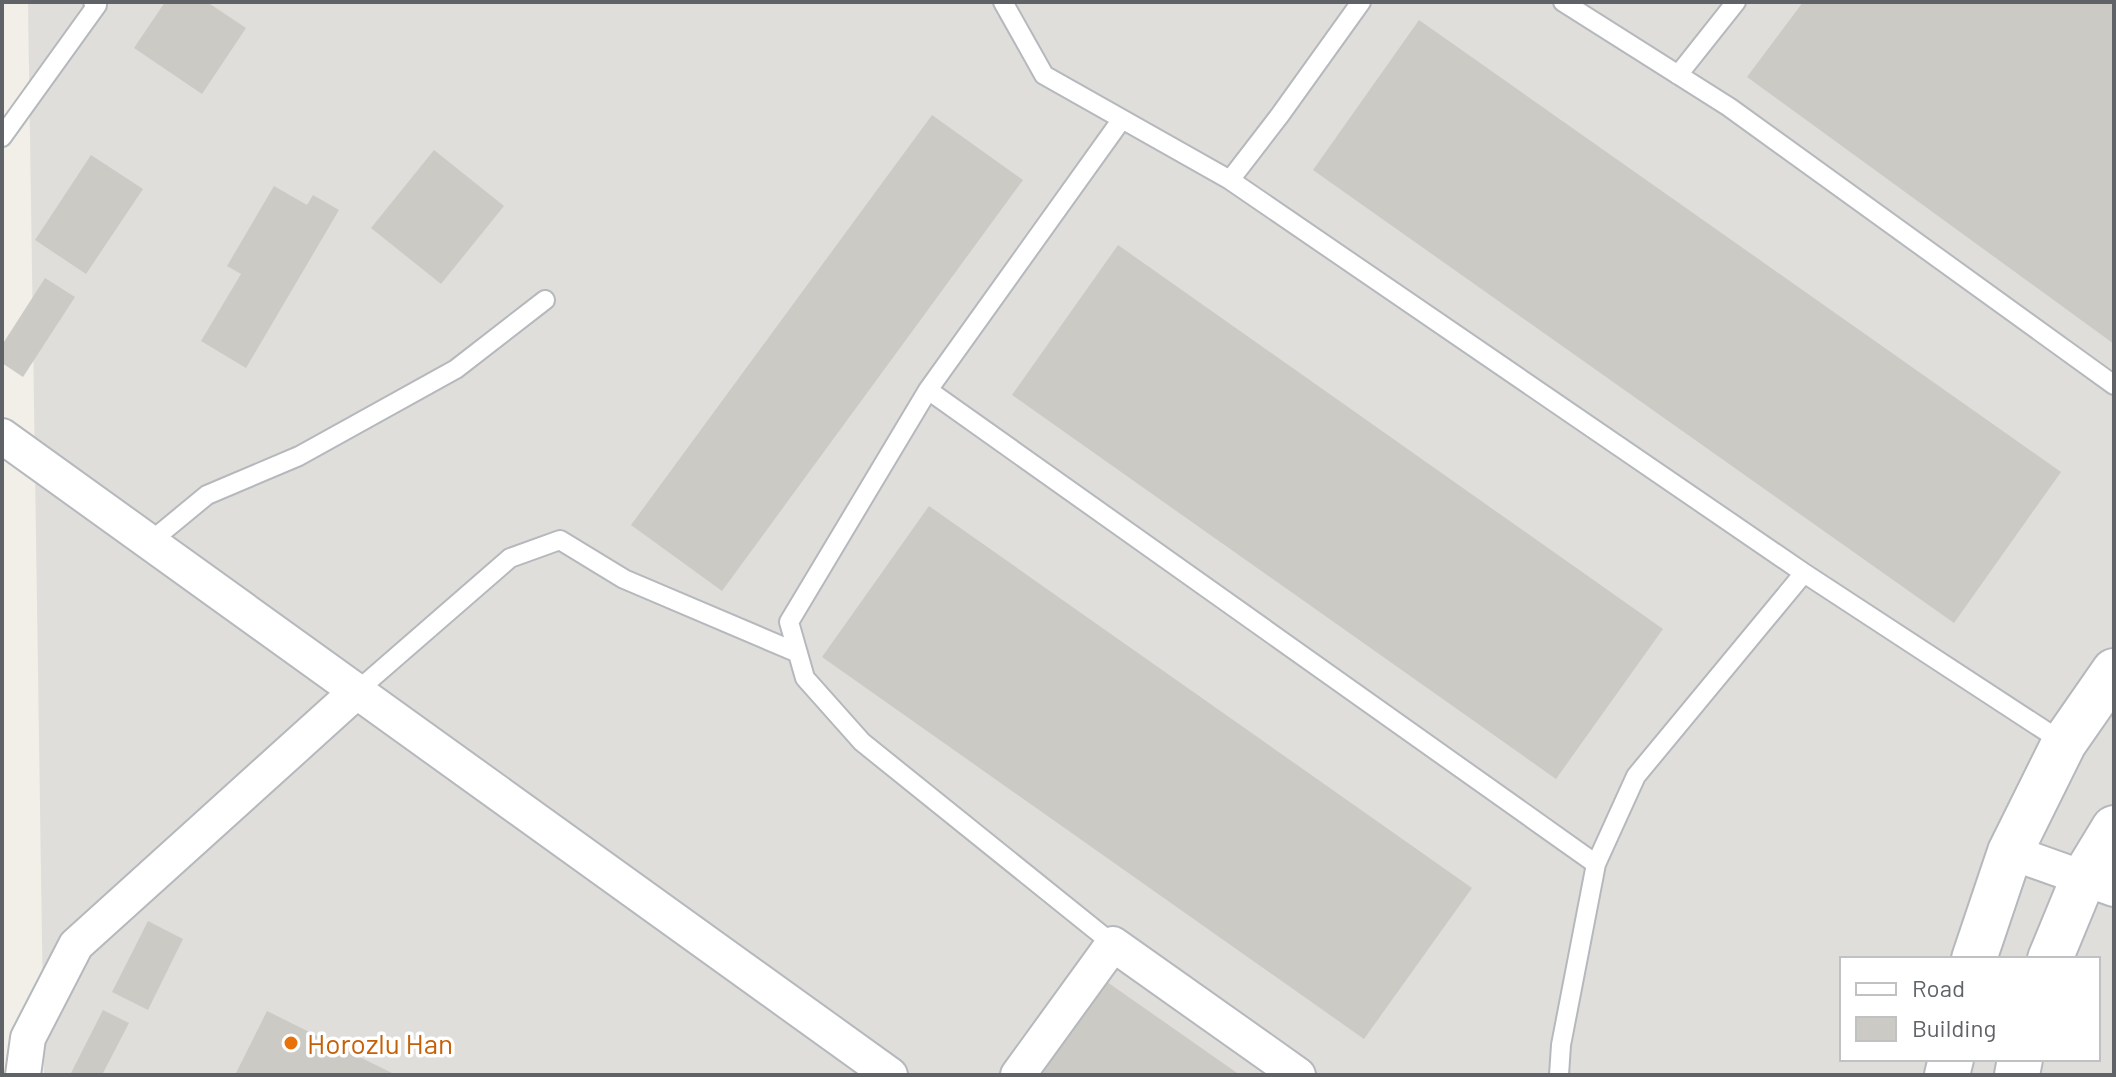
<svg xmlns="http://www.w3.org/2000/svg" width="2116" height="1077" font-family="Barlow,sans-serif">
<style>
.industrial{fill:#e0deda;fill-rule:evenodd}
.building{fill:#cccac5}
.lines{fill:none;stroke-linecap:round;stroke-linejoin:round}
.service-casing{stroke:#b5b8bc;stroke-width:22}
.minor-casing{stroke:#b5b8bc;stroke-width:38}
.tertiary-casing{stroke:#b5b8bc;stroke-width:48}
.service{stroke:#fff;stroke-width:18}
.minor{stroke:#fff;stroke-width:34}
.tertiary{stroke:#fff;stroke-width:44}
.food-dot{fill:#e8710a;stroke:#fff;stroke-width:3}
.labels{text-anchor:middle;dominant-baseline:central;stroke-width:7;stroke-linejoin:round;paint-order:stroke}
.food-label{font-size:28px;fill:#c56008;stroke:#fff;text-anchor:start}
</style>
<rect width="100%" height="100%" fill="#f1efe8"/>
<path class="industrial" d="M28 2H2114V1075H44ZM1842 959H2098V1059H1842Z"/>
<path class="building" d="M165 2H207L246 28 202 94 134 48Z
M1803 2H2114V344L1747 77Z
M1419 20 2061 472 1954 623 1313 170Z
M932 115 1023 180 722 591 631 525Z
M434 150 504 206 441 284 371 228Z
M91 155 143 189 86 274 35 240Z
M274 186 307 205 313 195 339 210 246 368 201 341 241 274 227 266Z
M1118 245 1663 629 1556 779 1012 395Z
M45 278 75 297 23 377 2 363V345Z
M929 506 1472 888 1364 1039 822 657Z
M148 921 183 939 148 1010 112 992Z
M1100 977 1240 1075H1030Z
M103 1010 129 1023 102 1075H70Z
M267 1011 396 1075H235Z"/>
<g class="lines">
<defs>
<path id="service" d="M1003 2 1044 75 1230 180 1804 573 2064 743
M1563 2 1729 107 2114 385
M1678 75 1736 2
M2 137 97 5 93 2
M1230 180 1280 115 1361 2
M928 390 1596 864
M150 542 207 495 299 456 456 369 545 300
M357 691 510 558 560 540 624 579 798 653
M1113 944 862 742 805 678 789 622 928 390 1122 119
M1559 1075 1561 1045 1596 864 1636 776 1804 573"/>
<path id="minor" d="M2 436 890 1075
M2010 852 2114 889
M23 1075 28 1038 76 945 357 691
M1018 1075 1113 944 1298 1075"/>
<path id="tertiary" d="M1974 959 2010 852 2064 743 2114 671
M2050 959 2083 879 2114 828
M1947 1075 1951 1059
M2017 1075 2020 1059"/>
</defs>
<use href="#service" class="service-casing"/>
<use href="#minor" class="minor-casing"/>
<use href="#tertiary" class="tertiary-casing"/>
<use href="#service" class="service"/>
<use href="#minor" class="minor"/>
<use href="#tertiary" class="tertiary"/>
</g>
<circle class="food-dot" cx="291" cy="1043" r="8"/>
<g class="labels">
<g class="food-label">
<text x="307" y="1043">Horozlu Han</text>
</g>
</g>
<rect width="2116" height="1077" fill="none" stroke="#5f6368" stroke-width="8"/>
<rect x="1840" y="957" width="260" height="104" fill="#ffffff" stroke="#bfc1c3" stroke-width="2"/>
<rect x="1856" y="983" width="40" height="12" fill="#ffffff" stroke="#bfc1c3" stroke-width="2"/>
<text x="1912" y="997" font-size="24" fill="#5f6368">Road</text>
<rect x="1856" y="1017" width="40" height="24" fill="#cccac5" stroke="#bfc1c3" stroke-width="2"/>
<text x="1912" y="1037" font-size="24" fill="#5f6368">Building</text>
</svg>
